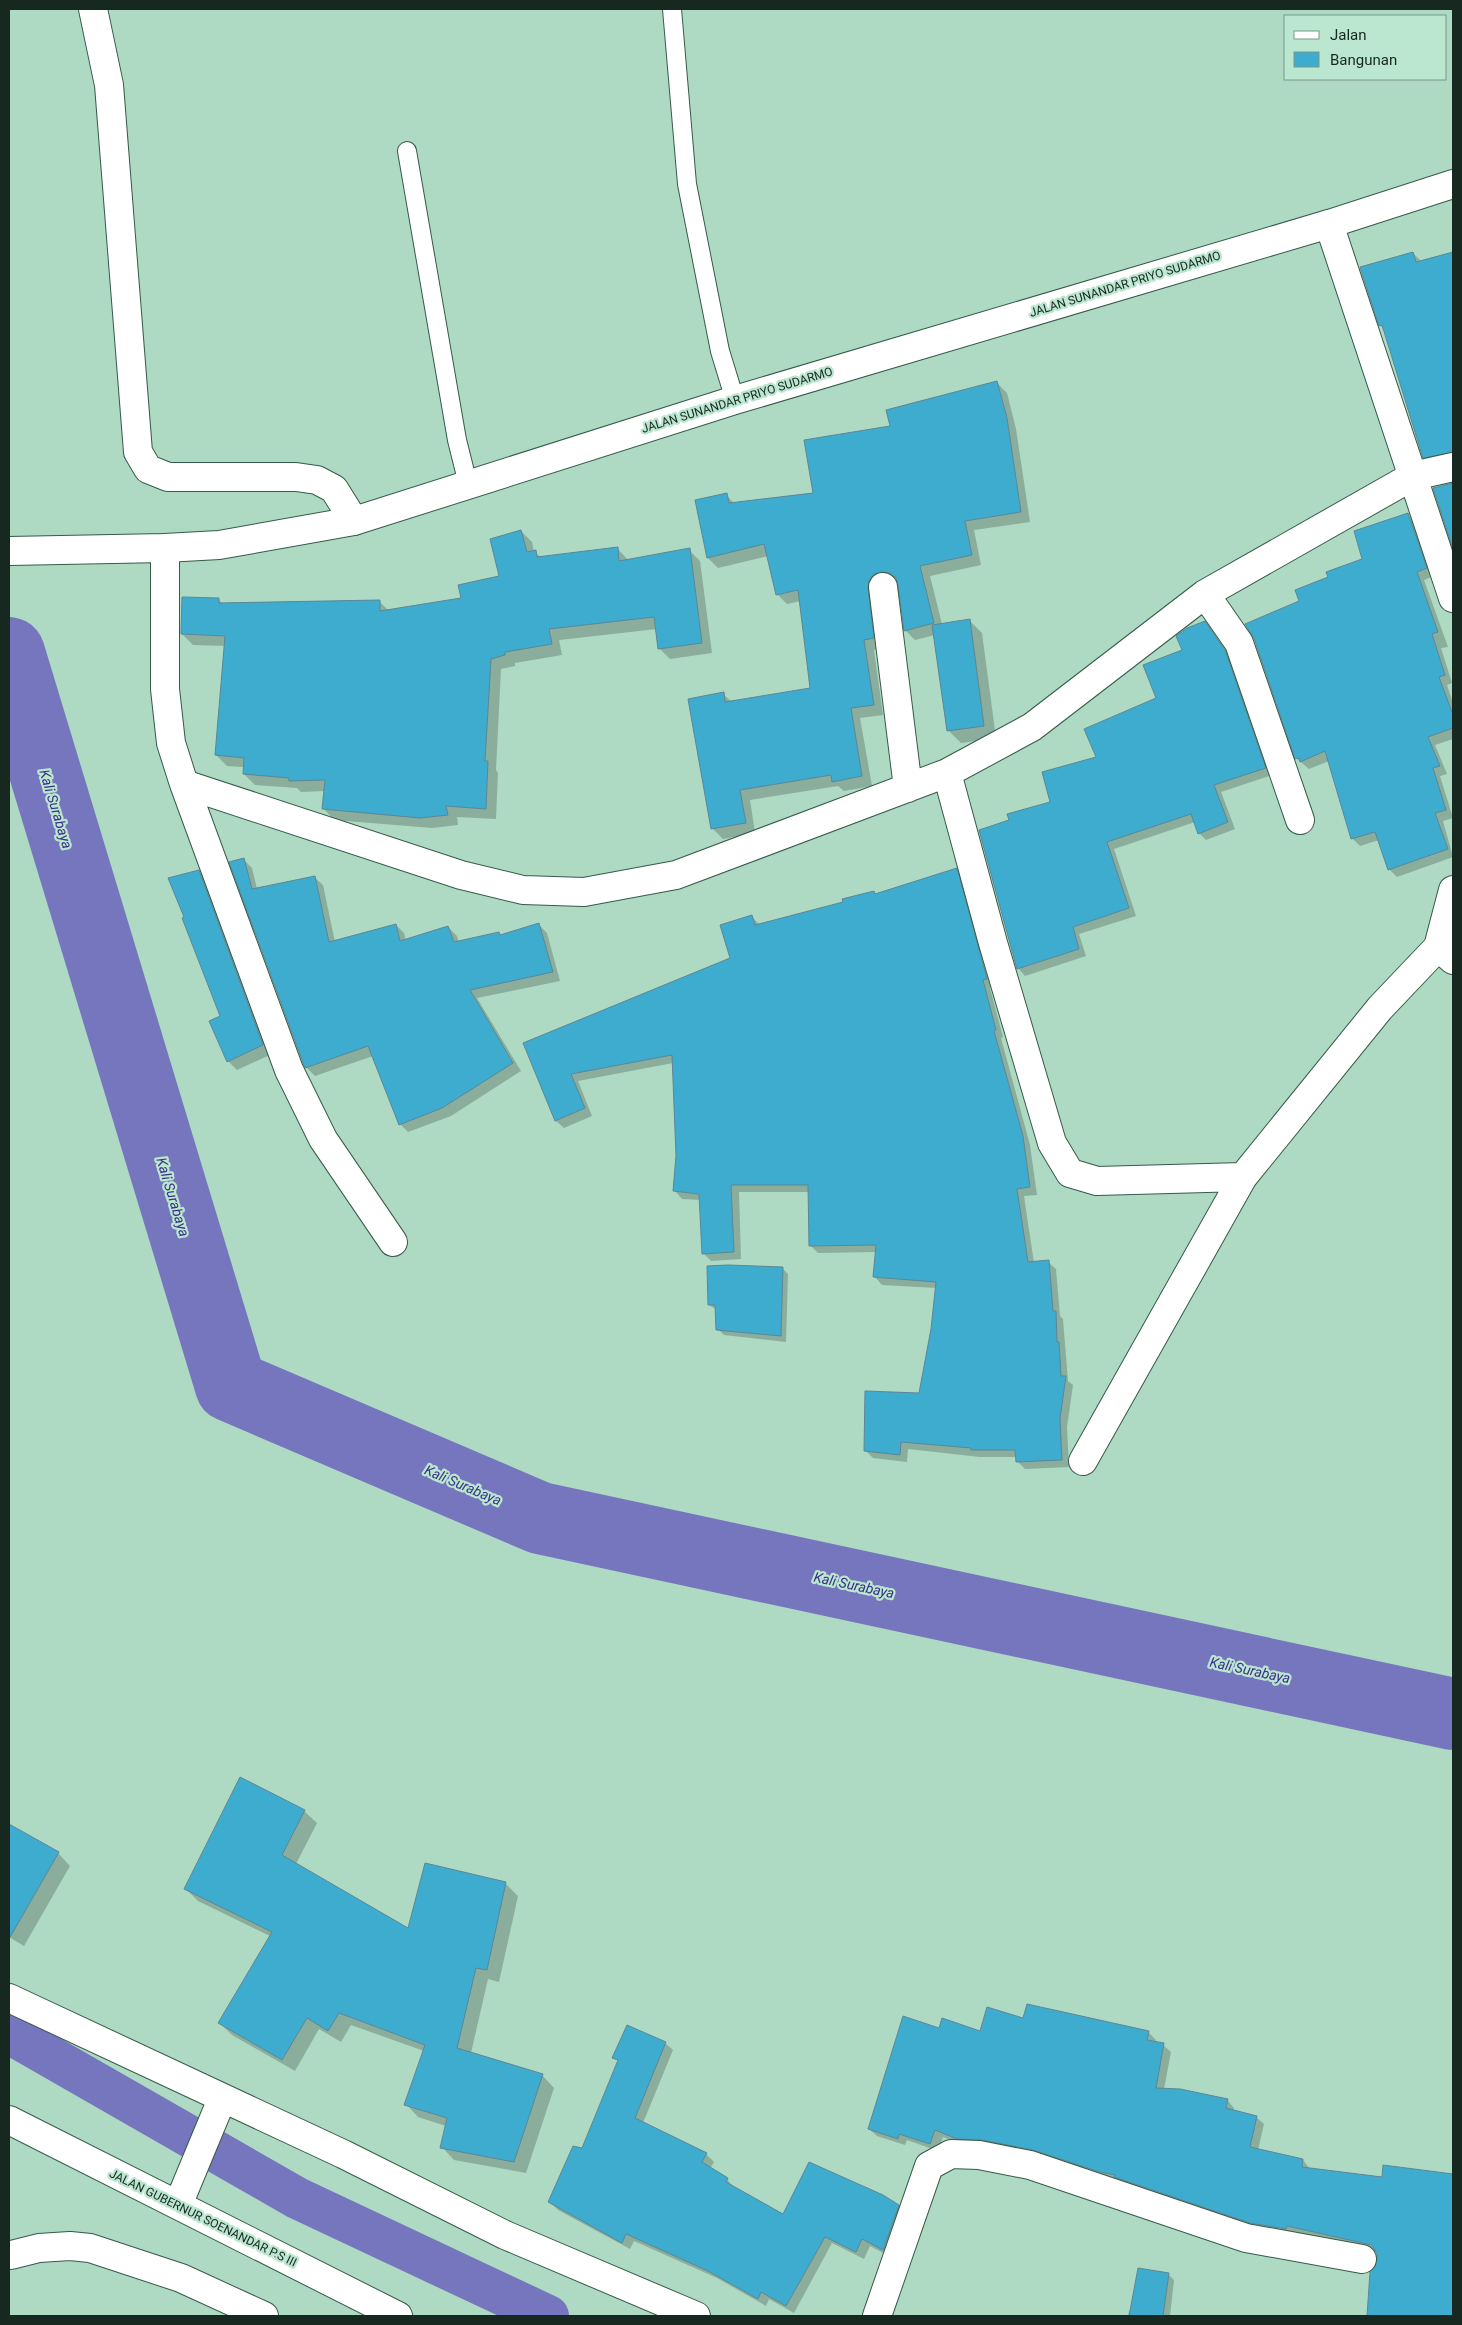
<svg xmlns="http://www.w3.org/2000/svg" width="1462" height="2325" font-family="Roboto,sans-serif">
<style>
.shadow{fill:#0003}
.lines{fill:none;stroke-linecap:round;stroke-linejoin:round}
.canal{stroke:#7676be;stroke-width:42}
.river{stroke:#7676be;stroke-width:72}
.building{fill:#3eacce;stroke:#5b8797}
.lane-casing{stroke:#355b49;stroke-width:20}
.street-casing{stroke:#355b49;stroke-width:30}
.highway-casing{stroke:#355b49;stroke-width:30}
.lane{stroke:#fff;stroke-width:18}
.street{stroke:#fff;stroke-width:28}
.highway{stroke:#fff;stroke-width:28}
.labels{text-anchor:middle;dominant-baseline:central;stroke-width:4.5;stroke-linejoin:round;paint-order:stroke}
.street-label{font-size:12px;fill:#172820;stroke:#bbe6cf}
.water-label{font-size:14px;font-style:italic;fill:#392f86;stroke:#bbe6cf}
</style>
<rect width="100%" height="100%" fill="#aed9c3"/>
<path class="shadow" d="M1413 253 1422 262 1453 253V464L1434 467 1424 457 1385 330 1380 325Z
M997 383 1007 393 1016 429 1030 522 974 530 981 565 930 576 942 624 969 620 982 633 996 738 961 743 948 730 935 635 915 640 905 630 899 582 892 581 883 648 874 650 883 715 860 718 872 786 844 791 838 786 750 800 755 833 723 839 712 828 723 694 732 702 811 689 801 601 787 604 777 594 768 556 718 568 708 558 696 501 726 495 735 504 814 494 891 427Z
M1453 483V545L1434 488Z
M1408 515 1416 523 1434 576 1424 580 1448 647 1441 648 1452 683 1447 685 1453 703V739L1435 745 1447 774 1440 776 1453 818 1443 821 1453 857 1397 877 1389 869 1379 840 1360 846 1352 838 1329 761 1309 769 1296 758 1301 602 1330 578 1364 560Z
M521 531 532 542 534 552 541 557 618 549 628 560 689 550 700 561 712 653 670 659 659 648 657 629 559 640 562 655 515 663V666L501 669 496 770 498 773 496 819 457 817 458 825 432 828 334 820 324 809 325 791 301 792 297 788 255 785 244 774V767L227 766 216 755 225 646 193 645 182 634 218 599 224 605 379 601 389 611 462 599 501 577Z
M1204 622 1232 659 1272 775 1221 792 1235 829 1206 840 1199 833 1195 822 1114 849 1136 916 1079 934 1086 956 1025 976 1018 968 1011 821 1051 803 1158 699 1183 651Z
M243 859 252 868 257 889 314 877 323 885 335 942 396 925 404 933 406 941 448 927 457 936 459 942 499 933 502 936 539 925 547 933 560 981 477 998 521 1071 451 1116 408 1132 400 1124 373 1056 315 1076 306 1067 231 862Z
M956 870 964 877 994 986 990 988 1003 1037 1001 1038 1030 1145 1037 1195 1024 1196 1034 1263 1048 1262 1056 1269 1060 1316 1063 1319 1068 1381 1073 1385 1067 1427 1069 1467 1025 1469 1017 1461V1457H980L908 1449 907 1462 873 1458 865 1450 920 1394 932 1329 936 1288 882 1285 875 1277 876 1252 818 1253 810 1245 809 1192H739L741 1259 711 1261 703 1253 701 1200 682 1199 675 1191 677 1156 673 1063 578 1081 592 1116 564 1128 556 1121 525 1043 732 958 752 917 759 924 845 903 874 892 876 895Z
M198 871 208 880 272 1054 237 1070 228 1061Z
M782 1268 788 1274 786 1342 724 1335 718 1329 717 1310 709 1305Z
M304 1811 317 1823 296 1864 409 1930 505 1883 518 1896 499 1982 488 1979 471 2053 542 2075 554 2088 526 2173 454 2160 442 2147 446 2126 418 2117 406 2104 424 2051 351 2025 341 2042 319 2029 295 2071 232 2035 220 2023 270 1936 198 1901 186 1889Z
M9 1825 58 1853 70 1866 24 1946 9 1937Z
M1024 2019 1148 2032 1156 2040 1155 2043 1163 2045 1171 2052 1164 2089 1227 2100 1234 2108V2111L1256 2117 1264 2124 1258 2150 1303 2160 1310 2169 1413 2210 1453 2216V2316H1368L1372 2272 1379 2262 1377 2252 1294 2232 1293 2236 1259 2230 965 2146 943 2137 938 2151 907 2140 905 2145 877 2136 869 2129 940 2029 981 2033Z
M665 2043 673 2050 643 2123 706 2154 714 2162 710 2169 727 2179 734 2188 783 2216 840 2177 898 2206 906 2214 891 2257 870 2246 864 2259 832 2243 794 2313 769 2299 766 2306 717 2278 634 2241 630 2249 558 2210 550 2202 583 2150 619 2062 614 2057Z
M1168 2274 1174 2280 1170 2316H1128L1129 2311H1131Z"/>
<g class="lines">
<path class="canal" d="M9 2033 297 2198 548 2316"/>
<path class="river" d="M9 653 231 1386 540 1518 1453 1714"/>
</g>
<path class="building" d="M1413 252 1416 262 1453 252V452L1423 458 1382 325 1379 326 1360 267Z
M997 381 1007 418 1021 512 965 521 972 555 920 566 934 623 904 631 898 585 896 578 890 573 882 572 874 574 869 580 868 589 874 638 864 640 874 705 851 708 862 776 832 782 831 775 740 790 746 823 711 829 688 699 724 692 725 702 810 688 798 590 776 595 764 544 707 558 695 500 727 493 729 503 813 493 804 440 890 426 886 410Z
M1453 483V549L1433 488Z
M1408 513 1427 568 1417 572 1438 632 1432 634 1445 675 1439 677 1453 715V728L1428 737 1440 766 1433 768 1446 810 1435 813 1448 849 1388 870 1375 832 1351 839 1325 751 1300 762 1299 758 1295 759 1254 638 1245 624 1299 601 1295 590 1328 577 1326 572 1362 559 1354 531Z
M521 530 527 552 536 550 537 557 618 547 619 561 690 548 702 643 658 649 654 617 549 629 552 644 505 652V655L491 659 485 761H488L486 809 446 806 448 815 420 818 322 809 325 780 289 781V778L243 774 244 758 215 755 225 636 181 634 182 597 219 598V603L380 600V611L461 598 458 585 499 576 490 539Z
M970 619 984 726 947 731 932 625Z
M1205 621 1225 650 1266 768 1214 785 1228 822 1198 834 1191 814 1107 842 1129 908 1073 927 1079 949 1017 969 979 830 1009 820 1007 814 1050 802 1042 772 1096 757 1084 729 1156 698 1143 665 1182 650 1176 636 1187 628Z
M244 858 252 889 315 876 329 942 396 924 400 941 448 926 454 942 499 932 500 935 539 923 553 972 470 990 513 1063 442 1108 399 1125 368 1046 305 1068 229 862Z
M957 868 987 979 983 980 996 1030 994 1031 1023 1136 1030 1187 1017 1189 1028 1262 1049 1260 1053 1311H1056L1057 1342H1059L1061 1376H1066L1060 1419 1062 1460 1016 1462 1015 1450H971V1448L901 1442 900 1455 864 1451 865 1391 919 1393 931 1329 936 1282 873 1277 876 1245 809 1246 808 1185H731L734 1252 702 1254 699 1194 673 1191 676 1156 672 1055 571 1074 585 1108 555 1121 523 1043 730 958 720 925 752 915 755 925 843 902 842 899 874 891 875 894Z
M199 870 263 1045 227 1062 209 1021 220 1016 182 918 184 917 168 878Z
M728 1265 783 1267 781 1336 716 1330 715 1305H708L707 1266Z
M240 1777 305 1810 282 1855 408 1928 425 1863 506 1882 487 1970 476 1968 457 2048 543 2074 514 2162 440 2148 447 2118 404 2105 425 2045 339 2013 328 2031 307 2018 282 2060 218 2023 272 1932 184 1889Z
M9 1824 59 1852 9 1939Z
M1027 2004 1149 2031 1147 2040 1164 2043 1156 2088 1180 2089 1228 2099 1226 2108 1257 2116 1250 2147 1303 2159 1302 2167 1382 2177 1383 2165 1453 2174V2316H1367L1370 2272 1377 2261V2254L1372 2245 1287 2226 1286 2229 1250 2223 1114 2177 1115 2175 1100 2172 1033 2150 982 2140 957 2139 935 2130 930 2144 899 2134 898 2139 868 2129 903 2016 939 2028 942 2018 980 2031 987 2007 1023 2018Z
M627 2025 666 2042 635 2118 707 2153 702 2162 728 2178 726 2182 783 2214 809 2162 883 2195 899 2205 883 2250 862 2239 856 2252 825 2237 786 2306 761 2292 758 2299 708 2271 626 2234 622 2243 548 2202 573 2146 582 2148 618 2060 612 2058Z
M1138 2268 1169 2273 1163 2316H1129Z"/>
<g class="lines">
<defs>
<path id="lane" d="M672 9 687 184 720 351 735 400
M407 151 457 440 468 484"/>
<path id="street" d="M93 9 109 85 138 452 148 469 168 477H296L317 480 334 489 354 521
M1329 224 1453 598
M165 548V689L171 743 184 784 289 1070 323 1139 393 1242
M883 587 908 788
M1205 594 1239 643 1300 820
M947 773 993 943 1052 1143 1070 1173 1097 1181 1243 1177
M184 784 461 875 523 890 584 892 676 875 947 773 1032 727 1205 594 1413 476 1453 467
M1453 890 1438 947 1453 960
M1083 1461 1243 1177 1380 1008 1438 947
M9 1998 343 2154 505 2235 696 2316
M9 2120 398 2316
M178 2205 222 2099
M11 2255 39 2248 70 2246 90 2248 181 2278 264 2316
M877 2316 929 2166 951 2154 979 2155 1030 2165 1246 2238 1362 2259"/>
<path id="highway" d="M9 551 165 548 219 545 354 521 735 400 1329 224 1453 184"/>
</defs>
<use href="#lane" class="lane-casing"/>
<use href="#street" class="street-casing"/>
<use href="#highway" class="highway-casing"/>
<use href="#lane" class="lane"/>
<use href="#street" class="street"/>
<use href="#highway" class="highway"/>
</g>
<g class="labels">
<g class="street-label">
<text transform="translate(1125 284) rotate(-17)">JALAN SUNANDAR PRIYO SUDARMO</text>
<text transform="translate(737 400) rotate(-17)">JALAN SUNANDAR PRIYO SUDARMO</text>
<text transform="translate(203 2218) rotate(26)">JALAN GUBERNUR SOENANDAR P.S III</text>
</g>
<g class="water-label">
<text transform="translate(56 809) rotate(73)">Kali Surabaya</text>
<text transform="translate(173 1197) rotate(73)">Kali Surabaya</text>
<text transform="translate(463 1485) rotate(23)">Kali Surabaya</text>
<text transform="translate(854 1585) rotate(12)">Kali Surabaya</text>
<text transform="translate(1250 1670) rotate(12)">Kali Surabaya</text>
</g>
</g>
<rect width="1462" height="2325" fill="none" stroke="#172820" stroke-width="20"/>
<rect x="1284" y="15" width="162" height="65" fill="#bbe6cf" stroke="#799a89"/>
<rect x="1294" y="31" width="25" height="8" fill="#ffffff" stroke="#799a89"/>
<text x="1330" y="40" font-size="15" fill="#172820">Jalan</text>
<rect x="1294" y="52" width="25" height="15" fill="#3eacce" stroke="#799a89"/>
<text x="1330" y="65" font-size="15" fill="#172820">Bangunan</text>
</svg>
